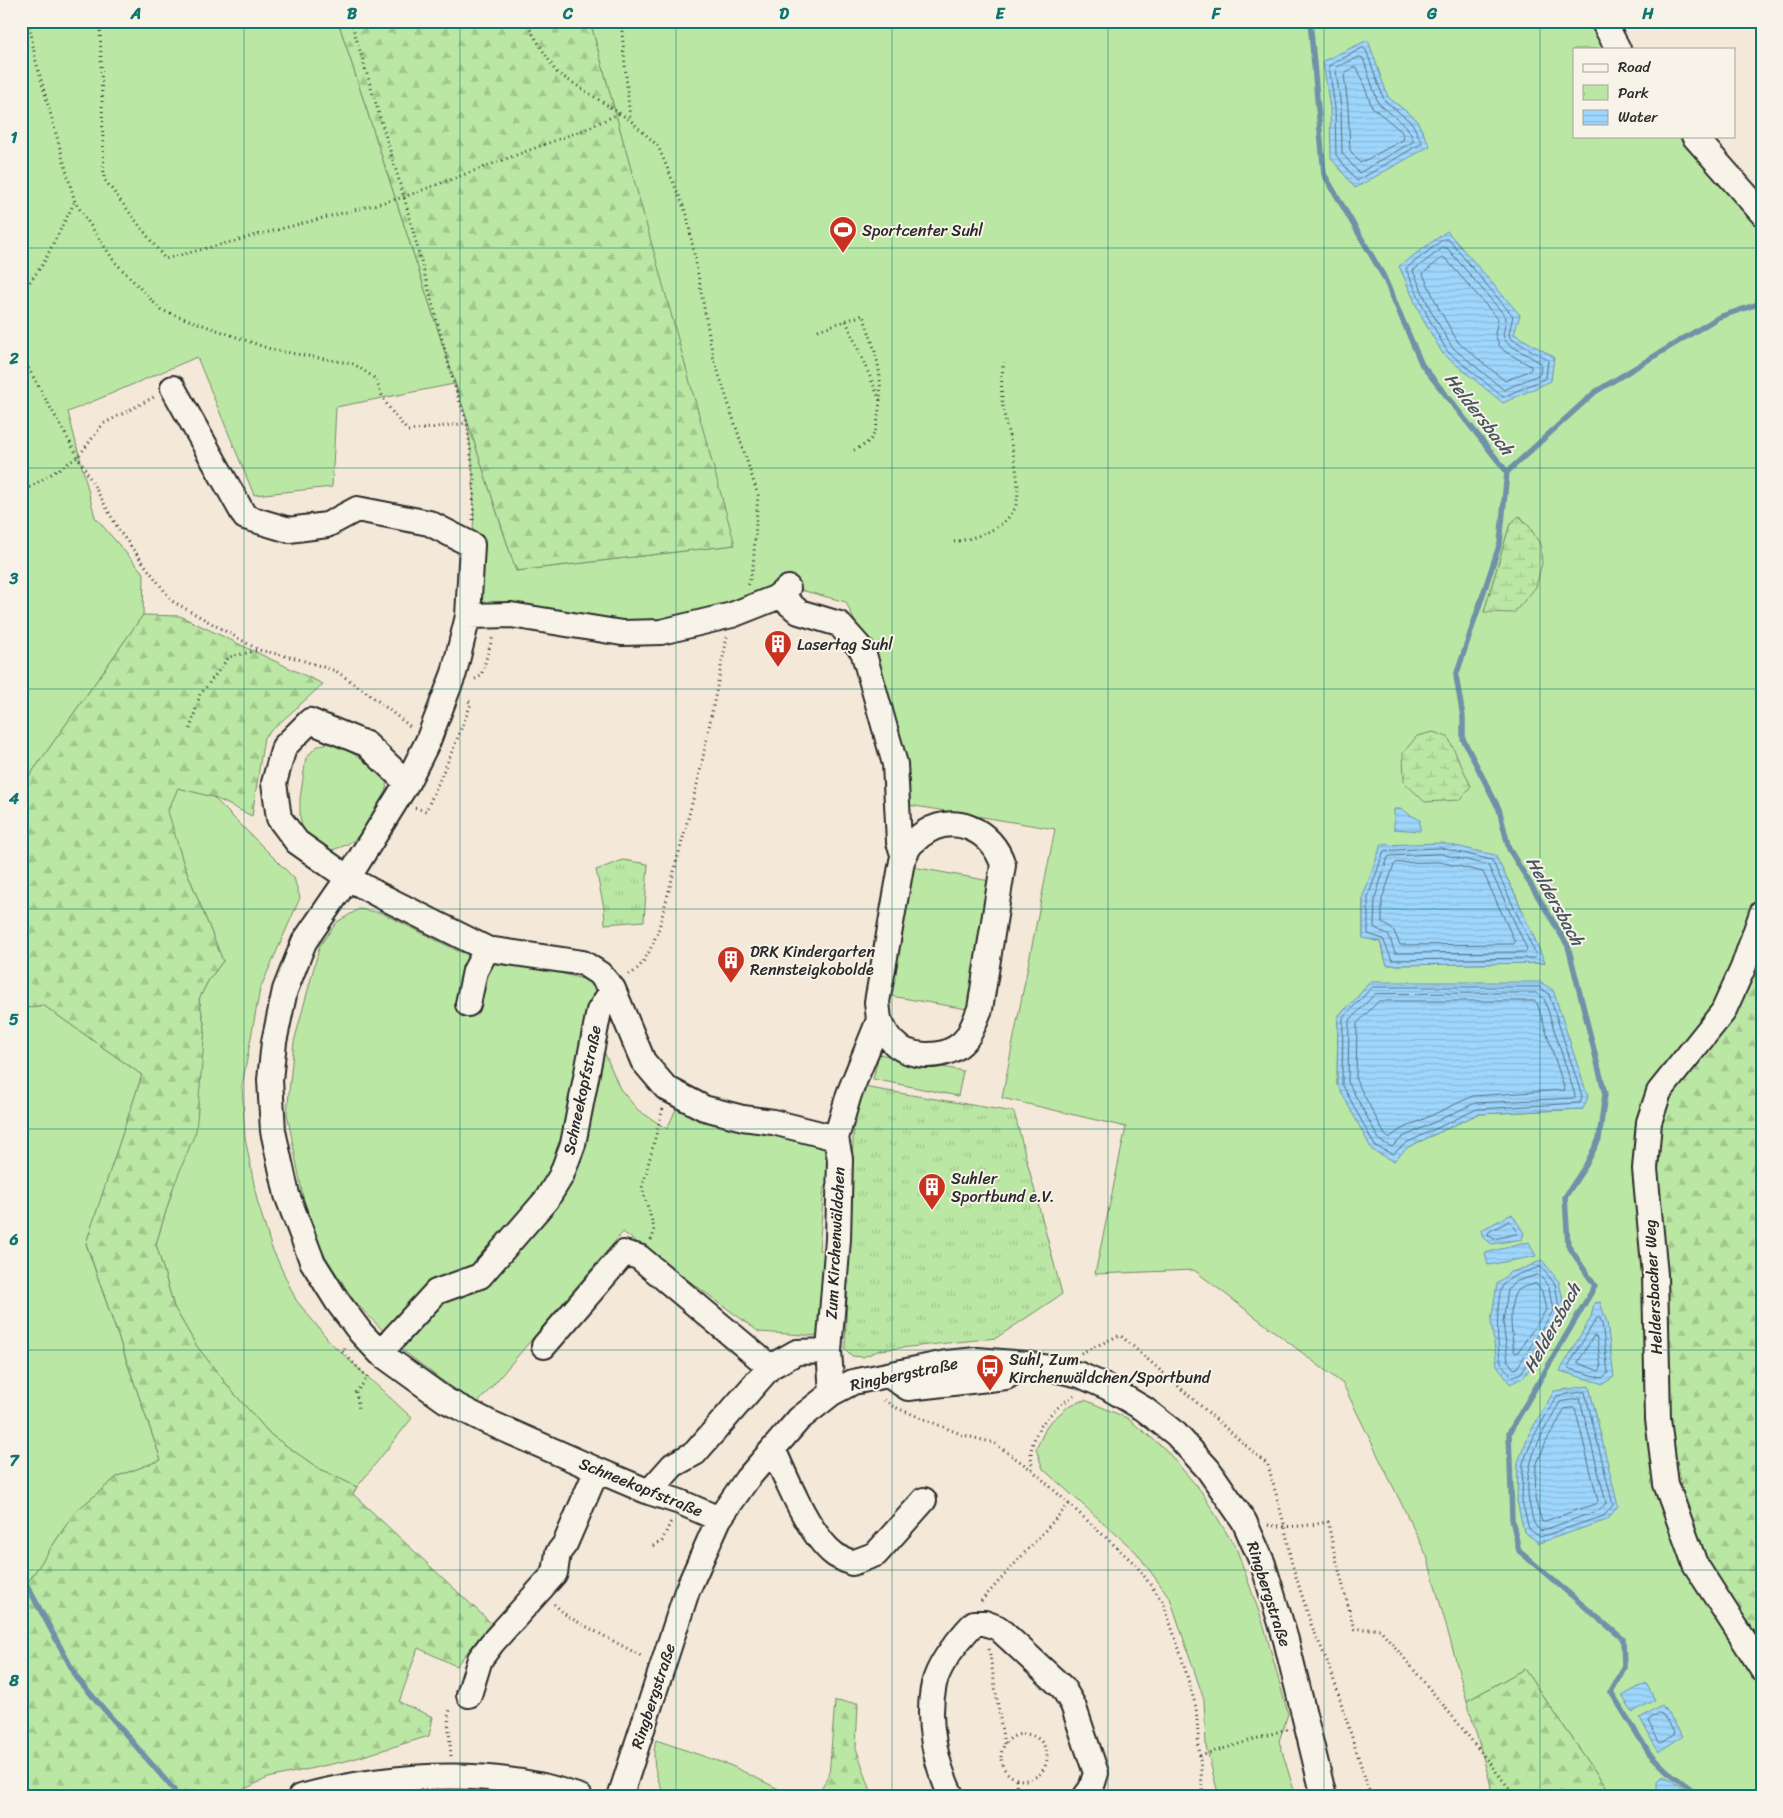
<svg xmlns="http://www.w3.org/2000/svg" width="1783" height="1818" font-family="Sriracha,sans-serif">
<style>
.grass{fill:#bbe7a4;stroke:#738968;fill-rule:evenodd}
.forest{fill:url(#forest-firs);stroke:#738968}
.wetland{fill:url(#wetland-marsh);stroke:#738968}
.park{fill:url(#park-tufts);stroke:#738968}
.water{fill:url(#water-rules);stroke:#7092a9}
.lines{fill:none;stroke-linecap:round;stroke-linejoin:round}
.shore{stroke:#596f7f;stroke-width:1}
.stream{stroke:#7092a9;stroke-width:5.5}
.minor-casing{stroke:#2b2b2b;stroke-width:28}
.path{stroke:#2b2b2b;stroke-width:3;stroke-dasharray:1 4;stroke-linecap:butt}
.minor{stroke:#f7f3e8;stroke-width:24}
.grid{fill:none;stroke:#0f766e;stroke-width:1;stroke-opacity:0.55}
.labels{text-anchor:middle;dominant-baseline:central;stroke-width:4;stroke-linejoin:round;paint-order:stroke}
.poi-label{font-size:16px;fill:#2b2b2b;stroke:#f7f3e8;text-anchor:start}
.street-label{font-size:16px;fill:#2b2b2b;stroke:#f7f3e8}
.water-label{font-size:18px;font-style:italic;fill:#485660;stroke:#f7f3e8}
.neatline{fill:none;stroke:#0f766e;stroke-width:2}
.grid-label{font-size:16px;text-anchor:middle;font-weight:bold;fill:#0f766e}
</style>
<defs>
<pattern id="forest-firs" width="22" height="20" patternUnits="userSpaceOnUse" patternTransform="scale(1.25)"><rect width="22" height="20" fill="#bbe7a4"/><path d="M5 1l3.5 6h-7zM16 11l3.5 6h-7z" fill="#a1c68d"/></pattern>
<pattern id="wetland-marsh" width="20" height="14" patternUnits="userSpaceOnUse" patternTransform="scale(1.25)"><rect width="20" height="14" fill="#bbe7a4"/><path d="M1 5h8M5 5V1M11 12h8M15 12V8" fill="none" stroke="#a1c68d"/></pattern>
<pattern id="park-tufts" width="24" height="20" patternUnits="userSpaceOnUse" patternTransform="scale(1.25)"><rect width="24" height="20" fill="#bbe7a4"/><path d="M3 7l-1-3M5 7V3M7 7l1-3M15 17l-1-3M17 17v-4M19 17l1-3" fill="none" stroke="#a1c68d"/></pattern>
<pattern id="water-rules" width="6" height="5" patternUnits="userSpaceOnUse" patternTransform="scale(1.25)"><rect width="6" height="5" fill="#9ed6fd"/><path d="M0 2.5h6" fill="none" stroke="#88b8d9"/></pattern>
</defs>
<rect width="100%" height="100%" fill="#f4e8d8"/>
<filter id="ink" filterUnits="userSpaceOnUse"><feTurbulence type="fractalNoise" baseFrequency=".02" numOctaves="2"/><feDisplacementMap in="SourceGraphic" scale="10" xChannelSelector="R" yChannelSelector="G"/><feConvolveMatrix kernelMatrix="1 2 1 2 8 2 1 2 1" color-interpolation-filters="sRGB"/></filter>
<g filter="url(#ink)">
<path class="grass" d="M21 21H338L516 571 734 545 590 21H1603L1618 49H1574V136H1694L1762 213V1797H1613L1524 1669 1467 1701 1427 1556 1343 1384 1194 1270 1095 1274 1126 1127 1002 1098 1055 829 903 804 893 706 846 602 782 585 661 632 468 616C472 553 479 487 467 424 465 410 459 397 454 384L336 407 332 487 254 495 197 357 68 412 95 517 144 574 143 615 21 788ZM1520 516 1529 526 1484 612 1510 524ZM1495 855 1515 894 1545 963 1387 965 1380 942 1363 937V897ZM1352 1003 1583 1109 1478 1114 1408 1147 1337 1085 1338 1016Z
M330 742C347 751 370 760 382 775 386 779 387 784 386 789 384 799 366 828 359 835 351 844 340 848 328 851L307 837 302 827 300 816V799L306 758 316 747Z
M178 787 213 797 294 878 300 898 260 989 242 1086 245 1137 257 1200 271 1246 296 1300 331 1343 412 1418 357 1487 318 1468 271 1435 231 1390 196 1345 174 1307 156 1244 173 1188 205 1029 199 999 208 981 223 961 183 862 167 812Z
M907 866 996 882 973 1010 885 995Z
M359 909 382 913 458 951 498 964 535 966 597 983 588 1036 600 1042 620 1089 638 1110 667 1129 676 1109 701 1119 808 1140 822 1147 836 1164 833 1187H824L819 1250 828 1251 818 1336 759 1332 623 1232 477 1404 440 1379 401 1349 355 1302 321 1250 303 1197 287 1113 294 1042 320 945 337 922Z
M43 1005 142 1075 86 1244 161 1460 118 1476 75 1512 21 1593V1009Z
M879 1054 963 1071 958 1096 873 1079Z
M1085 1400 1127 1418 1165 1449 1201 1491 1237 1550 1264 1626 1288 1714 1279 1741 1296 1797H1219L1206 1746 1204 1700 1170 1598 1136 1552 1043 1469 1036 1449 1048 1424 1070 1405Z
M656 1740 732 1766 795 1797H666C656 1779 651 1760 656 1740Z"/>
<path class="forest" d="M338 21H590L735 545 516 571Z
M143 615 180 616 323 684 264 737 252 816 213 797 178 788 168 811 183 862 223 961 208 981 199 999 205 1029 196 1131 173 1188 156 1244 174 1307 196 1345 231 1390 271 1435 318 1468 357 1487 353 1494 491 1623 456 1666 418 1648 399 1702 433 1717 429 1736 350 1760 268 1778 227 1797H21V1593L75 1512 118 1476 161 1460 86 1243 142 1075 43 1005 21 1009V788Z
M1762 913V1652L1703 1560 1666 1484 1649 1122 1687 1058Z
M1524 1669 1613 1797H1492L1490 1782 1467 1701Z
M835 1701 858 1703 856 1748 873 1797H815L829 1776Z"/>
<path class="wetland" d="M1519 516 1529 526 1540 544 1542 563 1536 587 1514 613 1484 612 1510 524Z
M1433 732 1448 737 1471 786 1460 800 1425 802 1404 782 1403 753 1417 736Z"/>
<path class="park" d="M623 860 648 864 644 921 605 924 604 908 596 870Z
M863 1087 1014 1112 1062 1294 996 1338 880 1350 863 1357 852 1356 845 1349 854 1116Z"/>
<path class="water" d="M1368 40 1388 97 1416 119 1430 146 1355 188 1331 158 1330 109 1323 61Z
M1447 231 1520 315 1514 334 1554 357 1551 381 1503 403 1443 354 1422 318 1399 266Z
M1394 809H1400L1420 820V831L1394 829Z
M1442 843 1495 855 1515 894 1545 963 1387 965 1380 942 1363 938V896L1381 845Z
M1370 982H1540L1553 990 1588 1097 1583 1109 1478 1114 1408 1147 1394 1161 1372 1150 1337 1084 1338 1016 1352 1003Z
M1512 1214 1524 1233 1522 1239 1492 1244 1483 1238 1481 1230Z
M1529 1242 1536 1256 1488 1265 1485 1253Z
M1542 1260 1559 1282 1566 1313 1524 1377 1510 1384 1497 1365 1491 1321 1497 1284 1510 1272 1525 1268Z
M1600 1302 1607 1322 1614 1377 1603 1384 1560 1371 1591 1317 1594 1303Z
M1589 1386 1618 1506 1607 1520 1539 1543 1524 1532 1517 1501 1518 1462 1529 1434 1554 1391Z
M1646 1683 1655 1700 1633 1712 1622 1696Z
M1662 1705 1683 1736 1658 1752 1640 1718Z
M1663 1776 1672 1780 1688 1792 1687 1797H1661L1657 1790V1782Z"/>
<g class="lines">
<path class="shore" d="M1363 48 1366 50 1384 100 1412 123 1422 143 1357 181 1336 155 1335 108 1329 66Z
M1360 57 1363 58 1378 103 1407 127 1414 141 1359 173 1342 153 1341 108 1336 70 1337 67Z
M1355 67 1358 69 1372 107 1401 131 1404 137 1403 140 1360 163 1350 150 1348 107 1344 74Z
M1444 239H1448L1513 316 1509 333 1510 338 1548 360 1546 378 1503 397 1447 351 1427 315 1406 269Z
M1443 248H1447L1506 317C1506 328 1499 335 1508 344L1541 363 1540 374 1504 390 1452 347 1432 313 1413 271Z
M1442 258H1445L1498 319 1495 334 1499 345 1504 351 1531 366V370L1505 381 1458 342 1439 309 1423 274Z
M1441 848 1492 860 1536 955 1535 958 1392 960 1383 939 1368 934V897L1384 851Z
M1441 854 1488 865 1527 949 1526 952 1395 953 1389 936 1374 927 1375 898 1388 857 1391 856Z
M1440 862 1483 872 1515 942 1514 944 1400 945 1394 931 1382 922V899L1394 865 1396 863Z
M1373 987H1539L1549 994 1582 1096 1580 1103 1477 1109 1406 1143 1393 1154 1375 1146 1342 1084 1343 1018Z
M1536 993 1544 998 1575 1095V1098L1475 1103 1403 1137 1392 1147 1380 1141 1348 1082 1349 1021 1375 994Z
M1379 1001H1535L1537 1003 1565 1090 1473 1096 1400 1130 1389 1138 1385 1135 1356 1080 1357 1024Z
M1510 1221 1517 1231 1516 1234 1494 1239 1488 1235 1489 1232Z
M1539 1267 1542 1268 1555 1284 1560 1313 1521 1373 1512 1377C1509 1373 1505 1369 1502 1364 1496 1351 1496 1300 1502 1287 1507 1275 1528 1272 1539 1267Z
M1537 1275 1540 1276 1549 1287 1553 1311 1517 1368 1514 1369 1508 1361 1503 1322 1508 1290 1515 1282Z
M1535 1284 1537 1285 1542 1291 1546 1310 1518 1352 1516 1353 1514 1351C1512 1338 1506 1295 1520 1289 1524 1286 1530 1286 1535 1284Z
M1597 1318H1600L1602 1323 1608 1373 1602 1378 1570 1369 1568 1367Z
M1594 1336 1597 1338 1601 1368 1599 1371 1578 1363Z
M1585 1392 1613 1505 1604 1516 1540 1537 1529 1529 1522 1501 1523 1463 1534 1436 1557 1396Z
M1580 1399 1606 1503 1600 1510 1541 1531C1533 1525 1533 1520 1531 1511 1520 1467 1539 1439 1560 1402Z
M1575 1408 1598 1501 1595 1504 1542 1522 1535 1499 1536 1466 1546 1442 1565 1409Z
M1659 1713 1662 1714 1675 1733 1661 1743 1659 1742 1648 1721Z"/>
<path class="stream" d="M1310 21 1324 174 1384 277 1422 365 1507 472 1500 543 1456 676 1463 717V739L1499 809 1509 849 1568 946 1605 1094 1599 1139 1586 1165 1565 1197 1568 1245 1595 1286 1509 1433 1512 1519 1519 1551 1623 1639 1624 1668 1611 1692 1649 1753 1667 1771 1695 1792 1699 1797
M1507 472 1595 392 1719 317 1761 303
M21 1574 77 1678 174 1790"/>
<defs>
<path id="minor" d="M1603 21 1618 49
M1694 136 1762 213
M173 388 245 517 289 530 327 525 357 509 429 523 472 545 468 616 454 673 428 741 407 783 348 878 304 942 285 990 274 1042 270 1080 273 1131 287 1195 312 1261 337 1301 361 1333 380 1353 445 1400 488 1422 597 1470 649 1492 680 1502 719 1519
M779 595 799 612 839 624 863 651 895 764 899 842 904 857
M468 616 511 615 622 633 661 632 732 615 775 598 788 588
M407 783 366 744 310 721 284 747 274 783 279 818 297 842 348 878 379 895 487 949 583 963 600 974 613 989 643 1061 666 1088 704 1108 743 1118 773 1122 836 1138 840 1159 838 1239 829 1351 832 1393
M1762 913 1743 968 1723 1012 1659 1092 1649 1122 1645 1169 1655 1275 1658 1419 1666 1484 1695 1564 1762 1668
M468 1004 475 971 487 949
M836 1138 849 1094 879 1020 877 1002 902 861C904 857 906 851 909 847 911 843 916 840 920 836 952 811 992 829 1003 865L980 1009C975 1020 971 1035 962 1043 944 1060 907 1059 891 1040 886 1035 883 1026 879 1020
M544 1346 624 1253 639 1257 770 1367
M380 1353 436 1292 480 1276 547 1199 561 1176 573 1144 599 1011 613 989
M888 1375 908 1388 1006 1377 1024 1365
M773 1449C786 1478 809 1535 834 1554 839 1558 846 1560 852 1563L876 1554 924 1500
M649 1492 673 1465 695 1453 770 1367 797 1352 829 1351
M469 1695 480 1659 492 1643 555 1573 558 1553 565 1544 597 1470
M300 1797C378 1777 463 1769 543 1786 555 1789 568 1793 580 1797
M620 1797 687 1591 719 1519 747 1479 799 1419 832 1393 853 1382 946 1363 977 1360 1026 1364 1049 1368 1080 1375 1107 1387 1144 1409 1176 1434 1208 1469 1244 1521 1263 1564 1286 1640 1324 1797
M952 1797C935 1764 926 1720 934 1684 939 1663 960 1638 974 1623H985L998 1628 1063 1688 1073 1705 1096 1773 1091 1789 1085 1797"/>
</defs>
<use href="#minor" class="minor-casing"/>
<path class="path" d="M29 21 35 58 75 202 114 261 161 310 273 350 354 364 376 379C382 401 393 414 408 431L467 423
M100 21 104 179 165 259 404 197 586 129 620 113
M351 21 404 197 454 384 467 423 474 481 473 522
M525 21 556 72 630 120 658 146 687 215 713 356 758 495 753 568 748 586
M621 21 630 119
M21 294 43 264 74 203
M846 321 880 400
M818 330 863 315C875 350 884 372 879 410 876 432 876 441 854 450
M21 355 120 532 172 601 259 650
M21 493 78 457 103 424 154 397
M954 542C975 538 999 531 1012 513 1028 491 1007 435 1003 408 1001 392 1001 378 1004 362
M475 679 481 676 493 636
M190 729 200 695 229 657 259 650 295 658 336 671 369 694 412 728
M415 808 426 811 454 747 471 704 467 699
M629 975C646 965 652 945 659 928L699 777 727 637
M651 1240 653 1236 654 1228 642 1188 663 1108
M345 1348 342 1351 368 1378 356 1392 359 1410
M1081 1353 1120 1335 1268 1465 1285 1527 1291 1561 1311 1624 1330 1668 1371 1797
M884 1400 892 1406 963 1435 994 1443 1032 1470 1136 1565 1163 1602 1180 1652 1196 1707 1203 1797
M1032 1469C1032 1462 1030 1453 1032 1446 1038 1422 1055 1409 1074 1395
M1268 1525C1289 1528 1307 1526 1328 1522L1333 1547 1354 1629H1380L1458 1723 1516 1797
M653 1546 662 1541 671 1521
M981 1601 1069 1504
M554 1604 567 1616 643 1657
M989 1649 1004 1744
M1001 1757a23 23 0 1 1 46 0a23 23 0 1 1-46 0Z
M451 1756 448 1717 451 1707
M1200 1756 1287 1729
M1016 1779 1017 1797"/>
<use href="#minor" class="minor"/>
</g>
</g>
<path class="grid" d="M244 21V1797M460 21V1797M676 21V1797M892 21V1797M1108 21V1797M1324 21V1797M1540 21V1797M21 248H1762M21 468H1762M21 689H1762M21 909H1762M21 1129H1762M21 1350H1762M21 1570H1762"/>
<defs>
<symbol id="stadium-pin" viewBox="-11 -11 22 30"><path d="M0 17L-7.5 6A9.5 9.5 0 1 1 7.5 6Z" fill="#c8321e" stroke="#f7f3e8"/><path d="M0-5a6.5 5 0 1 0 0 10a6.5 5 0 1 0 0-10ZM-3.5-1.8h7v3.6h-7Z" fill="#fff"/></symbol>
<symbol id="building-pin" viewBox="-11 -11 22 30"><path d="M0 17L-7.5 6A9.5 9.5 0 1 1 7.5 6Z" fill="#c8321e" stroke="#f7f3e8"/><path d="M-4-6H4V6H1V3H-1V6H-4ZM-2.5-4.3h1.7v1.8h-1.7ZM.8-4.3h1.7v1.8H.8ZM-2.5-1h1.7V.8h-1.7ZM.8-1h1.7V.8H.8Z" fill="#fff"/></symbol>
<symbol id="bus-pin" viewBox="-11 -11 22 30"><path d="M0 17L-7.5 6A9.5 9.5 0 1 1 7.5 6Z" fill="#c8321e" stroke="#f7f3e8"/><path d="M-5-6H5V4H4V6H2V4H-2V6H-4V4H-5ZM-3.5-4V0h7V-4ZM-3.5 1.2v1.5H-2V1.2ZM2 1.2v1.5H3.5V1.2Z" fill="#fff"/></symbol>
</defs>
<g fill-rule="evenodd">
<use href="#stadium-pin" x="827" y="214" width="32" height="43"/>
<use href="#building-pin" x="762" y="628" width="32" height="43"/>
<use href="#building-pin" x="715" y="944" width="32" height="43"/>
<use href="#building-pin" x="916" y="1171" width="32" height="43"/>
<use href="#bus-pin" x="974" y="1352" width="32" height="43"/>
</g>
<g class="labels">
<g class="poi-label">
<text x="862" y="230">Sportcenter Suhl</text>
<text x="797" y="644">Lasertag Suhl</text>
<text x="750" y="951">DRK Kindergarten<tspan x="750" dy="18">Rennsteigkobolde</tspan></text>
<text x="951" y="1178">Suhler<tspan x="951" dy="18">Sportbund e.V.</tspan></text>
<text x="1009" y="1359">Suhl, Zum<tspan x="1009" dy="18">Kirchenwäldchen/Sportbund</tspan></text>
</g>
<g class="street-label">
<text transform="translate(582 1090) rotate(-78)">Schneekopfstraße</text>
<text transform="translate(835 1243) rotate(-87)">Zum Kirchenwäldchen</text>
<text transform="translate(1653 1287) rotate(-93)">Heldersbacher Weg</text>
<text transform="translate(904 1374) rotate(-12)">Ringbergstraße</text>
<text transform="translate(641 1487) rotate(22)">Schneekopfstraße</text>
<text transform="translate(1269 1594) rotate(72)">Ringbergstraße</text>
<text transform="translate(653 1696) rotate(-72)">Ringbergstraße</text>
</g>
<g class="water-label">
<text transform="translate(1479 414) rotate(52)">Heldersbach</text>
<text transform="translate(1555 901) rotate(61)">Heldersbach</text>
<text transform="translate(1552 1328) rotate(-61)">Heldersbach</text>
</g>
</g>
<rect width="1783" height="1818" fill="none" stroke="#f7f3e8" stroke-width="55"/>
<rect x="1573" y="48" width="162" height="90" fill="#f7f3e8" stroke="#a5a39c"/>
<rect x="1583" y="64" width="25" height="8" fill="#f7f3e8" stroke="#a5a39c"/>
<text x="1618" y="72" font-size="15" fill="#2b2b2b">Road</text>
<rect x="1583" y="85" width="25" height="15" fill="url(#park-tufts)" stroke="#a5a39c"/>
<text x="1618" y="98" font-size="15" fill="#2b2b2b">Park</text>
<rect x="1583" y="110" width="25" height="15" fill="url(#water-rules)" stroke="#a5a39c"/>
<text x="1618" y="122" font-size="15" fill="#2b2b2b">Water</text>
<rect x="28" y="28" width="1728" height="1762" class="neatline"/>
<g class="grid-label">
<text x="136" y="19">A</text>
<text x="352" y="19">B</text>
<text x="568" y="19">C</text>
<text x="784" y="19">D</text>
<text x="1000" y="19">E</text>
<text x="1216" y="19">F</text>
<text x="1432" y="19">G</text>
<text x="1648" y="19">H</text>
<text x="14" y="143">1</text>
<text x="14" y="364">2</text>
<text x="14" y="584">3</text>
<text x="14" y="804">4</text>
<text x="14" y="1025">5</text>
<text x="14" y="1245">6</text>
<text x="14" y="1466">7</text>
<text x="14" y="1686">8</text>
</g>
</svg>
